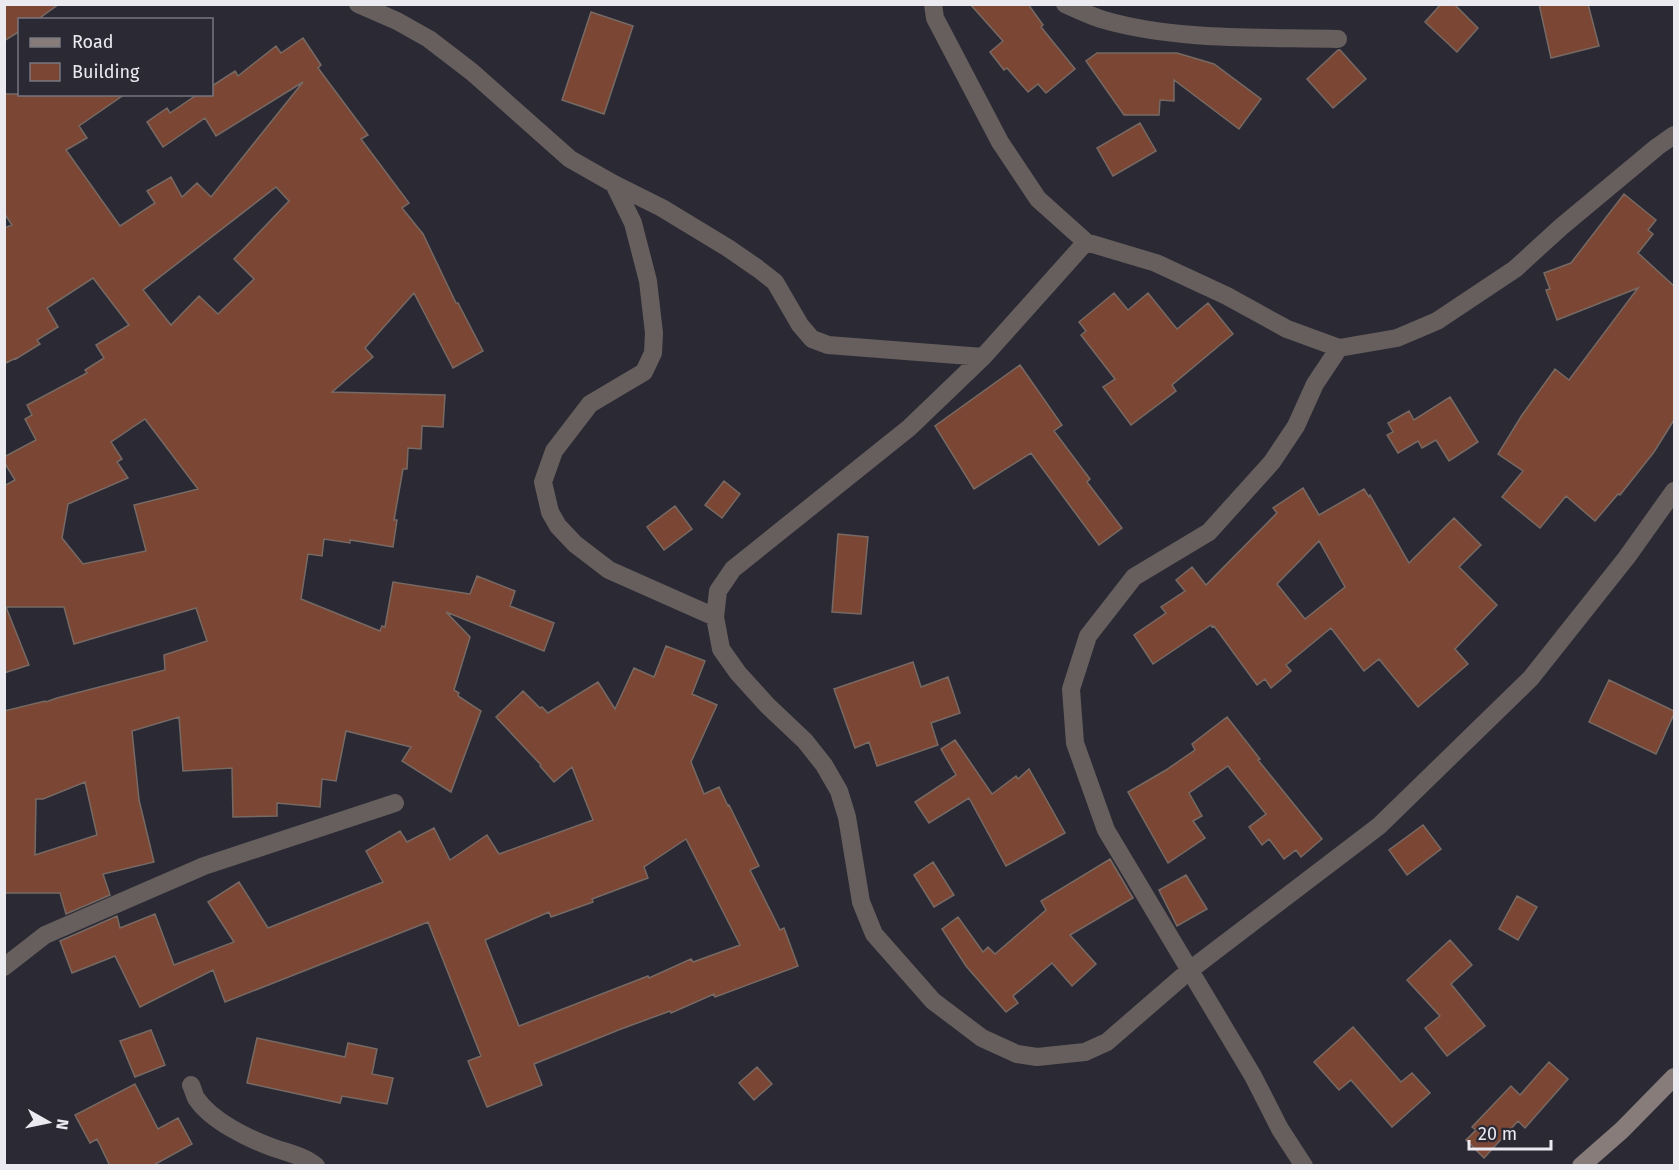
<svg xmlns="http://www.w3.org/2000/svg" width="1679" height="1170" font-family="'Fira Sans',sans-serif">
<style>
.building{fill:#7b4734;stroke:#776964;stroke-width:1.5;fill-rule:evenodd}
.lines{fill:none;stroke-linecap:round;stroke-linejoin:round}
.street{stroke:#665f5e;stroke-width:18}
.secondary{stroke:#877c7a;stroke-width:18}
</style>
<rect width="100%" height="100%" fill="#2b2a34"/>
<path class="building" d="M4 4H59L37 20H20V31L4 41Z
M970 4H1028L1043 25 1041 27 1075 69 1046 93 1038 84 1028 92 1007 68 1004 70 990 52 1003 41Z
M1441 4H1454L1478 28 1457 52 1425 22Z
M1539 4H1588L1599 46 1551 58Z
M591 12 633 26 604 114 562 100Z
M303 38 321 65 318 68 368 135 361 139 409 203 402 208 423 234 456 303H458L483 351 453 368 414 293 365 348 373 357 332 392 445 395 443 427 422 426 421 449 408 448 407 469H403L394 520H397L393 547 350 540V543L324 539 322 556 308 554 301 599 380 631 382 626 385 627 393 582 470 594 477 576 515 591 510 606 554 623 544 651 446 612 470 637 454 690 459 693 458 696 481 711 451 792 402 761 411 747 346 731 336 781 322 779 320 807 277 803V816L233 817 232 768 183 771 179 717 132 731 139 800 154 862 103 874 110 895 66 914 60 893H4V711L45 701 46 702 57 698 165 670 164 655 207 641 196 608 74 644 64 607H4V486L15 480 4 462V457L36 440 25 419 32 415 27 405 87 373 85 370 104 358 96 345 129 325 93 278 47 308 58 327 37 340 40 344 16 359V358L4 364V228L12 225 4 213V94H125L79 126 87 138 66 150 120 226 155 203 147 191 171 177 182 197 197 183 211 197 303 82 216 136 205 118 163 147 147 122 167 108 170 113 198 94H212V86L235 71 238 76 276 46 281 53ZM276 187 289 201 234 259 254 279 218 314 199 296 171 325 143 290ZM145 419 198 489 134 505 146 551 83 564 62 538 68 504 128 478 117 462 122 459 111 442ZM85 782 97 835 35 855 36 799H43Z
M1338 50H1340L1366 79 1333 108 1307 79Z
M1097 53H1177L1214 64 1261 99 1239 129 1174 80V101L1160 100 1159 115H1124L1086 61Z
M1140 123 1156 151 1113 176 1097 148Z
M1624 194 1656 220 1648 230 1653 234 1638 253 1674 286V420L1654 452 1620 495 1618 494 1595 521 1566 496 1540 528 1502 497 1523 471 1498 454 1522 415 1555 369 1569 380 1638 288 1557 320 1546 290 1550 289 1544 273 1571 263Z
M1114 293 1128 310 1148 293 1177 329 1208 303 1233 334 1172 385 1176 391 1131 425 1103 387 1115 379 1081 335 1086 331 1079 322Z
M1020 365 1062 425 1054 431 1090 479 1087 482 1122 528 1099 545 1031 453 974 489 935 426Z
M1450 397 1478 442 1449 461 1436 440 1422 448 1418 441 1398 453 1387 435 1393 432 1388 423 1409 411 1414 420Z
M724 481 740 494 722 518 705 505Z
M1303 488 1319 515 1364 489 1369 497 1370 495 1409 563 1454 518 1481 545 1459 567 1497 605 1455 649 1468 664 1418 707 1379 659 1364 671 1331 628 1286 665 1291 671 1271 688 1265 679 1257 685 1214 626 1212 627 1211 625 1153 664 1134 635 1166 613 1161 607 1185 591 1176 580 1192 567 1206 585 1277 513 1273 508ZM1319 541 1345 587 1305 619 1277 584Z
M675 506 692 529 664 550 647 527Z
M838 534 868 537 861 614 832 612Z
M4 607H6L29 665 4 673Z
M666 646 705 661 692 694 717 705 691 762 704 794 719 787 728 806 729 805 759 866 750 870 780 930 784 928 798 966 715 997 714 994 671 1013 670 1011 621 1029 534 1064 542 1085 487 1107 468 1061 481 1056 428 922 225 1002 213 970 140 1007 115 956 72 973 60 941 117 916 120 928 155 914 174 965 234 942 208 902 239 882 268 928 383 882 366 851 400 831 407 842 434 828 450 860 487 835 499 854 593 820 572 767 554 782 540 766 541 765 496 717 523 691 540 708 542 707 548 713 598 682 615 709 634 668 654 677ZM686 839 740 945 693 962 691 959 649 978 648 976 519 1026 485 940 549 912 551 917 593 902 592 899 648 878 644 867Z
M913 662 921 687 948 677 960 713 931 723 938 745 877 766 869 742 855 748 834 689Z
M1609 680 1674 711V714L1656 754 1589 722Z
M1227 717 1260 759 1258 760 1322 839 1301 857 1296 850 1284 859 1269 839 1262 845 1249 827 1266 814 1228 766 1189 793 1202 816 1193 821 1205 838 1168 863 1128 792 1166 770 1195 750 1192 744Z
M955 740 992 794 1016 776 1018 779 1029 769 1065 833 1006 866 969 798 929 823 915 802 956 775 941 749Z
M1423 825 1441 849 1407 875 1389 850Z
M1110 859 1133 898 1070 935 1096 964 1072 986 1052 963 1013 996 1018 1003 1006 1012 966 966 942 929 958 917 983 952 988 947 995 954 1046 910 1041 901Z
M933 862 954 895 934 907 914 875Z
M1186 875 1207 909 1177 926 1159 890Z
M1517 896 1537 907 1518 940 1499 929Z
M1450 940 1472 965 1451 984 1485 1026 1447 1056 1425 1028 1440 1016 1407 980Z
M1353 1027 1401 1082 1412 1073 1430 1093 1392 1127 1351 1080 1339 1090 1314 1062Z
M151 1030 165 1065 135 1077 120 1041Z
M257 1038 345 1057 348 1043 377 1049 372 1074 393 1078 387 1104 342 1096 340 1103 247 1083Z
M1549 1062 1568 1079 1525 1128 1518 1121 1484 1158 1466 1140 1476 1130 1472 1127 1511 1086 1520 1095Z
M757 1067 772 1084 754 1100 739 1083Z
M135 1084 158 1129 178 1118 192 1144 152 1166H110L97 1139 90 1143 75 1115Z"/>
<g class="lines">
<path class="street" d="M358 4 397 21 429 39 472 72 570 159 614 184 662 208 728 248 757 268 775 282 800 325 812 339 828 345 983 357
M933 4 935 18 1000 142 1038 199 1086 242 1156 263 1227 296 1287 329 1339 348 1397 338 1437 321 1515 269 1561 227 1657 147 1674 135
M1065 4C1078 10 1091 16 1104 20 1177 41 1262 37 1338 39
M614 184 633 223 648 281 654 333 653 353 644 372 590 404 554 451 543 482 550 512 558 526 575 544 609 570 715 617
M1086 242 983 357 909 428 733 569 718 591 715 617 721 649 738 673 767 705 805 741 824 765 839 791 847 817 861 902 874 934 933 1001 982 1038 1017 1054 1037 1057 1085 1052 1107 1042 1190 970 1379 826 1531 678 1627 557 1674 491
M4 967 45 935 204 866 395 803
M191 1085C193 1089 194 1094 196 1098 211 1121 249 1139 274 1148 289 1153 304 1156 316 1166
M1304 1166 1280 1129 1253 1076 1106 830 1075 743 1071 689 1088 636 1134 577 1209 532 1272 462 1296 426 1315 384 1339 348"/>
<path class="secondary" d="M1581 1166 1622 1130 1674 1077"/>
</g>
<rect width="1679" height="1170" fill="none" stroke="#ebeaf1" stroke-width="12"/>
<rect x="18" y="18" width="195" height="78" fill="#2b2a34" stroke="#787780" stroke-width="1.5"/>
<rect x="30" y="38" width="30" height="9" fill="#877c7a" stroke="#787780" stroke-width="1.5"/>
<text x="72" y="48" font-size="18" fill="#ebeaf1">Road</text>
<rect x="30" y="63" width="30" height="18" fill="#7b4734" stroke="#787780" stroke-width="1.5"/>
<text x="72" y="78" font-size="18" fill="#ebeaf1">Building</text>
<g transform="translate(48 1122) rotate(99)" stroke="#2b2a34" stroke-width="4.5" paint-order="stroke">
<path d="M0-4.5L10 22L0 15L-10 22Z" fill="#ebeaf1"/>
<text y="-9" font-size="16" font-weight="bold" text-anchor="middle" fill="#ebeaf1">N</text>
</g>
<path d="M1469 1140v9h82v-9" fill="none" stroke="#ebeaf1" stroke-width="3"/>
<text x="1478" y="1140" font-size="18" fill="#ebeaf1" stroke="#2b2a34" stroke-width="4.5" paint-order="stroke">20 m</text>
</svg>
